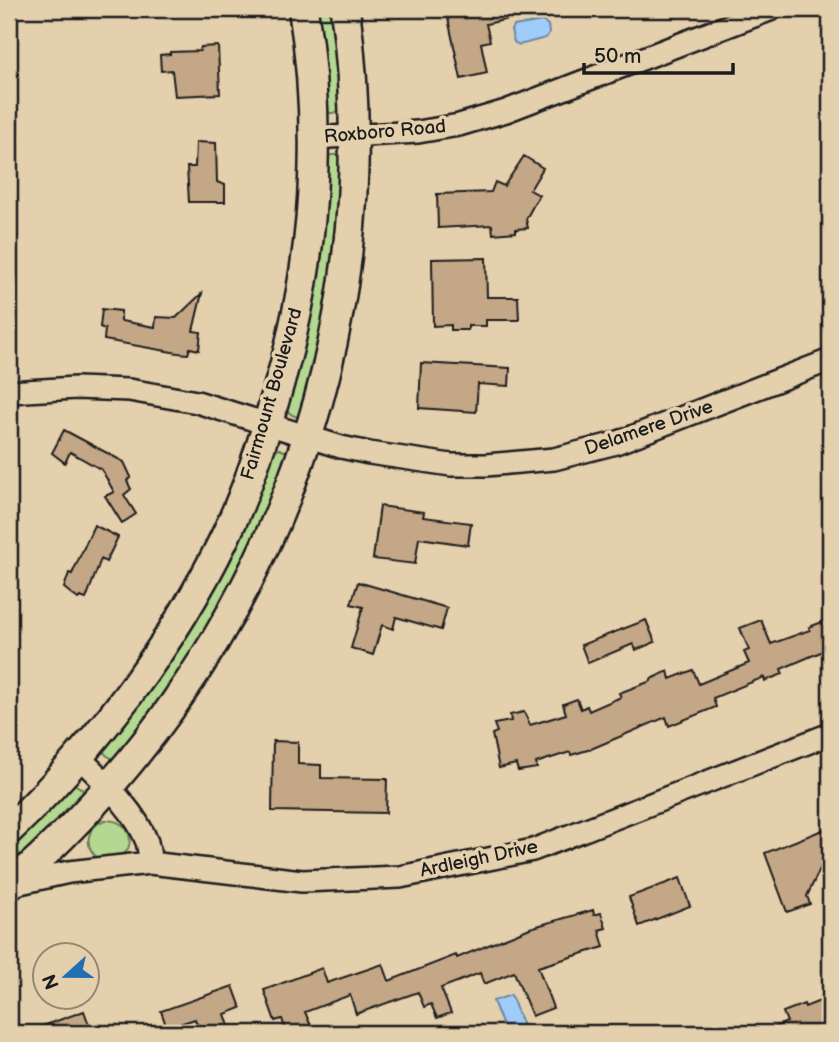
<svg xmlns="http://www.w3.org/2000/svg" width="839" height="1042" font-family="'Balsamiq Sans',sans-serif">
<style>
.green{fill:#b4d791;stroke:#687a56;stroke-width:2}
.water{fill:#a0ccfa;stroke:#6b86a1;stroke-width:2}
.building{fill:#c4a786;stroke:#1c1c1c;stroke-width:2}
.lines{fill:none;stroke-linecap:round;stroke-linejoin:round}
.minor-casing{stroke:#1c1c1c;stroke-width:26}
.secondary-casing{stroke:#1c1c1c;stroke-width:33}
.minor{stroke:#e5d0ae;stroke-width:21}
.secondary{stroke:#e5d0ae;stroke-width:28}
.labels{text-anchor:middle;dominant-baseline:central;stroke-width:7;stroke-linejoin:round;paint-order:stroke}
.street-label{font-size:19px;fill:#1c1c1c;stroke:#e5d0ae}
</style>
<rect width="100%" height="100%" fill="#e5d0ae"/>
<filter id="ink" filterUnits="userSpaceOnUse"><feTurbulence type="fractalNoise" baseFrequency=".0143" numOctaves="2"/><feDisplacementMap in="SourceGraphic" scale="14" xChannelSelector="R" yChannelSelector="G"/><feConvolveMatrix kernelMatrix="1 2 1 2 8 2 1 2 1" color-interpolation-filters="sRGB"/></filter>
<g filter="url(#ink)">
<path class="green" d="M312 9H336L344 113H322Z
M332 155H337L344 163 329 308 303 414 297 417 292 415 285 409 327 156Z
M279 449 287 452 288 457 255 548 182 675 113 759 106 755 104 752 105 743 274 450Z
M74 784 82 789 84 796 9 873V839L70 785Z
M105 820C128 820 138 840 122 857L97 858C83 844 87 827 105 820Z"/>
<path class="water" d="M542 21 548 25 549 33 546 38 519 45 514 42 511 30 514 26Z
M511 995 523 1026 506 1033 493 1001Z"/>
<path class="building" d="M446 9H522V16L486 24 490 41 481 43 487 73 461 79Z
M218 46 220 94 175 96 172 70 161 71 160 55 170 54V52L200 51 201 47Z
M196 142 216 143 217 182 225 185V202H189L187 167H195Z
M524 156 543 168 530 190 539 195 526 219 528 228 516 229V232L493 234 492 225 438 228 437 194 491 192 495 182 504 186Z
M486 258 487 297H518L519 320H486V326H468V330H451V325L433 326 432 259Z
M202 293 193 331 201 332 199 350 190 348 188 354 178 353 104 340 105 329 100 327 102 309 121 311V321L155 327 156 317 176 318Z
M421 363 510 368 509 386 478 384 476 412 419 408Z
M64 430 124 462 131 477 127 481 131 489 124 495 136 514 122 523 105 496 114 492 102 470 70 452 65 463 52 453Z
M380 506 424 512 423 517 471 523 468 545 419 538 415 564 373 559Z
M94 525 118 537 106 562 101 559 86 599 80 597 78 599 64 588 69 573 72 574Z
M358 582 447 608 441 630 396 617 393 629 382 625 373 655 351 648 363 607 351 604Z
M830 619V648L781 669 783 674 765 681 764 677 713 698 716 707 669 726 666 717 591 749 571 755 570 752 536 763 537 768 518 771 516 764 499 768 492 734 497 732 494 724 511 721 510 715 524 712 530 725 566 714 563 704 577 699 581 709 587 706 589 711 621 697 619 693 651 681V679L668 671 670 679 693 670 699 684 749 663 744 652 749 650 740 628 761 620 771 644 810 630 809 627Z
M646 620 655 642 636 650 633 644 588 663 581 645Z
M273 741 298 742V764L321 765V778L387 779 386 813 272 811Z
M830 827V848L807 896 810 904 787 912 765 853Z
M680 878 690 906 639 926 629 897Z
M593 910 594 915 601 913 606 928 599 930 604 947 538 967 553 1008 532 1016 514 972 484 984 480 973 441 988 451 1013 437 1018 431 1004 424 1007 418 992 356 1014 350 995 305 1012 314 1033H287L282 1019 275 1021 264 990 322 968 327 983 383 964 389 981 456 955 457 958 530 928Z
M233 986 241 1008 225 1014 229 1026 207 1033H200L195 1019 167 1028 161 1011Z
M830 997V1033H760L787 1022 783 1012 804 1004 805 1007Z
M84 1011 92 1033H30L29 1031Z"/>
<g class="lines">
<defs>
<path id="minor" d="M313 138 418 132 459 125 506 111 772 9
M9 392 76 388 129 390 197 402 341 447 369 453 451 465H486L554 459 616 443 830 360
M79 757C102 780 136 811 147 842 149 849 150 856 150 863L302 881 400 877 533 850 830 734
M11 885 69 872 150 863"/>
<path id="secondary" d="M9 830C94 749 174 643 225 537 246 493 261 448 274 402 281 378 288 355 293 330 317 226 320 114 303 9
M9 886C262 666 390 342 345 9"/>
</defs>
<use href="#minor" class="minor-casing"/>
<use href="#secondary" class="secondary-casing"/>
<use href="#minor" class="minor"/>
<use href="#secondary" class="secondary"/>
</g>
</g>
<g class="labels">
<g class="street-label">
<text transform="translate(385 132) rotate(-5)">Roxboro Road</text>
<text transform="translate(272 394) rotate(-74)">Fairmount Boulevard</text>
<text transform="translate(649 428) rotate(-19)">Delamere Drive</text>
<text transform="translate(479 859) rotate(-12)">Ardleigh Drive</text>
</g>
</g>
<rect width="839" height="1042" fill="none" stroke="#e5d0ae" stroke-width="35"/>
<rect x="18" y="18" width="804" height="1007" fill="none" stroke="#1c1c1c" stroke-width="2.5" filter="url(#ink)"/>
<g transform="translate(66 976) rotate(249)"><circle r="33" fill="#e5d0ae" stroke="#958874" stroke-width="2"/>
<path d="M0-5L12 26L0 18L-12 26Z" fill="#1f6fb2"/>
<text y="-10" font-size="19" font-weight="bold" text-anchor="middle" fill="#1c1c1c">N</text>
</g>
<path d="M584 63v10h149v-10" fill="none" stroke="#1c1c1c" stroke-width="3.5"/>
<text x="594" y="63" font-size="21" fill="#1c1c1c" stroke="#e5d0ae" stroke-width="5" paint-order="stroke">50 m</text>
</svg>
